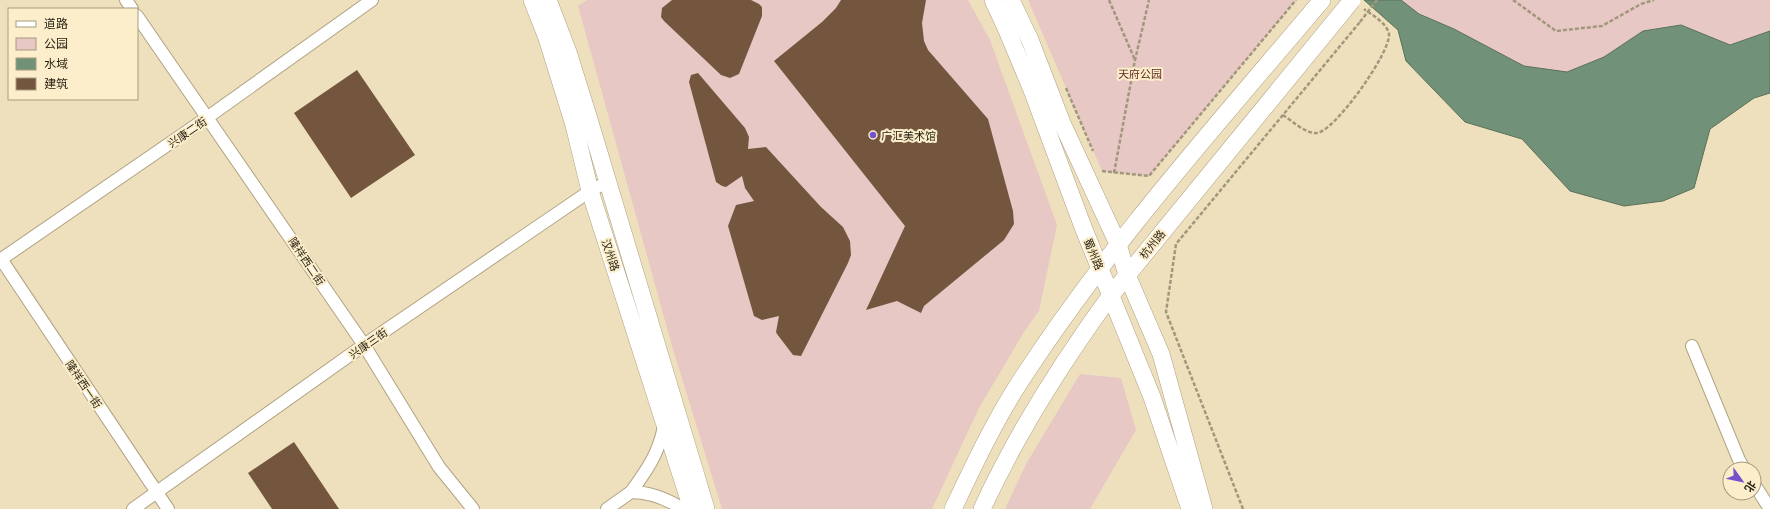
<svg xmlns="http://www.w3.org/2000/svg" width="1770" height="509" font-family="Manrope,'Noto Sans SC',sans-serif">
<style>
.green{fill:#e7c8c4}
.water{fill:#719278;stroke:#5a7059}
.building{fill:#74563f}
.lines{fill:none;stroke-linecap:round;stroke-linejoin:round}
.street-casing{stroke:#b0a382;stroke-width:14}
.secondary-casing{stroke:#b0a382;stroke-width:18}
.path{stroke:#a2977c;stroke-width:2.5;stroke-dasharray:4 2;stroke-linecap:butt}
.street{stroke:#fff;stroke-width:12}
.secondary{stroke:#fff;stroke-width:17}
.secondary-bridge-casing{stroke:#b0a382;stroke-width:18;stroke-linecap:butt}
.path-bridge{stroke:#a2977c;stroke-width:2.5;stroke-dasharray:4 2;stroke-linecap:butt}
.secondary-bridge{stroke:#fff;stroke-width:17}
.poi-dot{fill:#7551cb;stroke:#fceeca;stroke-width:1.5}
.labels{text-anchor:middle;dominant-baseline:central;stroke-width:4;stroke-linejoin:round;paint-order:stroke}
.park-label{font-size:11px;fill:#622a25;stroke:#fceeca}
.street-label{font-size:11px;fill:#241f12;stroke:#fceeca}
.poi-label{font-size:11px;fill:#241f12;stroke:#fceeca;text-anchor:start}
</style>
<rect width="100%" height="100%" fill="#eee0bd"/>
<path class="green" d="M587 0H968L990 40 1057 225 1039 311 1024 332 979 408 932 509H722L672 346 578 6Z
M1028 0H1296L1149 176 1102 171Z
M1401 0H1770V31L1730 45 1681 25 1643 31 1604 57 1567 72 1524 66 1454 29 1419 14Z
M1080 374 1121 378 1136 430 1090 509H1005L1026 464Z"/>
<path class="water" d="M1364 0H1401L1419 14 1454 29 1524 66 1567 72 1604 57 1643 31 1681 25 1730 45 1770 31V93L1754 98 1710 129 1694 188 1663 201 1624 206 1570 191 1522 139 1465 122 1406 61 1398 30Z"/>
<path class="building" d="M672 0H751L759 4 762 7V16L739 74 730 78 721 75 664 21 661 17 662 8Z
M841 0H926L922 23 924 41 928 50 988 119 1013 211 1014 224 1004 240 924 306 921 313 897 301 866 310 905 226 774 61 822 22 836 8Z
M357 70 415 155 351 198 294 113Z
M698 73 745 128 749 137 748 149 766 147 821 207 843 227 850 241 851 255 848 263 801 356 793 355 777 334 776 332 779 316 762 320 754 316 728 226 736 205 754 201 745 188 742 176 726 187 722 186 716 182 689 82 691 75Z
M294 442 339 509H272L248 473Z"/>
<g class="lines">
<defs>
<path id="street" d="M126 0 132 9
M137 16 364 345 439 467 473 509
M1 259 168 509
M0 260 208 117 372 0
M1692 346 1739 460 1744 469
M664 426C659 453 647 470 631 492 651 492 667 499 683 509
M1754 484 1770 509
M133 509 364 345 590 191 607 182
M607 509 631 492"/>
<path id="secondary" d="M532 0 547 38 574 125 590 191 692 509
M548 0 568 52 588 116 706 509
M993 0 1006 28 1032 90 1083 227 1152 397 1190 509
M1011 0 1030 40 1062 123 1118 244 1127 275 1161 354 1204 509
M953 509C972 469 992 426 1016 388 1105 249 1216 126 1322 0
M982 509C1017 433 1062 362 1111 295L1344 10"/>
</defs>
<use href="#street" class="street-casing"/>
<use href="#secondary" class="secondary-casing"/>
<path class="path" d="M1109 0 1135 60
M1513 0 1556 31 1602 26 1641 4 1654 0
M1066 88 1093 151
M1283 115C1292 121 1306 134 1317 133 1335 131 1391 52 1389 34 1387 23 1372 15 1364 9
M1102 171 1149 176 1296 0
M1114 173 1135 60 1149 0
M1243 509 1166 312 1176 244 1360 22"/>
<use href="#street" class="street"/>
<use href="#secondary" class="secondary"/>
<defs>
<path id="secondary-bridge" d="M1344 10 1352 0"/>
</defs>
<use href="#secondary-bridge" class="secondary-bridge-casing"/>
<path class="path-bridge" d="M1360 22 1377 0"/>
<use href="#secondary-bridge" class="secondary-bridge"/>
</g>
<circle class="poi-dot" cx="873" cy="135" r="4"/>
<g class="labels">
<g class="park-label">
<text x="1140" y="73">天府公园</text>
</g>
<g class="street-label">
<text transform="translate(187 132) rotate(-34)">兴康二街</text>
<text transform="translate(1152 244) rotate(-51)">杭州路</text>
<text transform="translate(1094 254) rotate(67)">蜀州路</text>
<text transform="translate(611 255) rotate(72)">汉州路</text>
<text transform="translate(307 261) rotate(56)">隆祥西二街</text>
<text transform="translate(368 343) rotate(-35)">兴康三街</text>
<text transform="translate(84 384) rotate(56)">隆祥西一街</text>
</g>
<g class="poi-label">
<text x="881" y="135">广汇美术馆</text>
</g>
</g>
<rect x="8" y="8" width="130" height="92" fill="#fceeca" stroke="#a69b80"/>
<rect x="16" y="21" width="20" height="6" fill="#ffffff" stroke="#a69b80"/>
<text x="44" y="28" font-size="12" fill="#241f12">道路</text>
<rect x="16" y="38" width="20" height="12" fill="#e7c8c4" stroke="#a69b80"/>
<text x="44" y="48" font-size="12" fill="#241f12">公园</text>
<rect x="16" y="58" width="20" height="12" fill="#719278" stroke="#a69b80"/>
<text x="44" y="68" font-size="12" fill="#241f12">水域</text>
<rect x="16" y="78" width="20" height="12" fill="#74563f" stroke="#a69b80"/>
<text x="44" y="88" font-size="12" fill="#241f12">建筑</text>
<g transform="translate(1742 481) rotate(123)"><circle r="19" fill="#fceeca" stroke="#a69b80"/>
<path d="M0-3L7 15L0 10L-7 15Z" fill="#7551cb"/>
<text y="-6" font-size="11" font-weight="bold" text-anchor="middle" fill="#241f12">北</text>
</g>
</svg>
